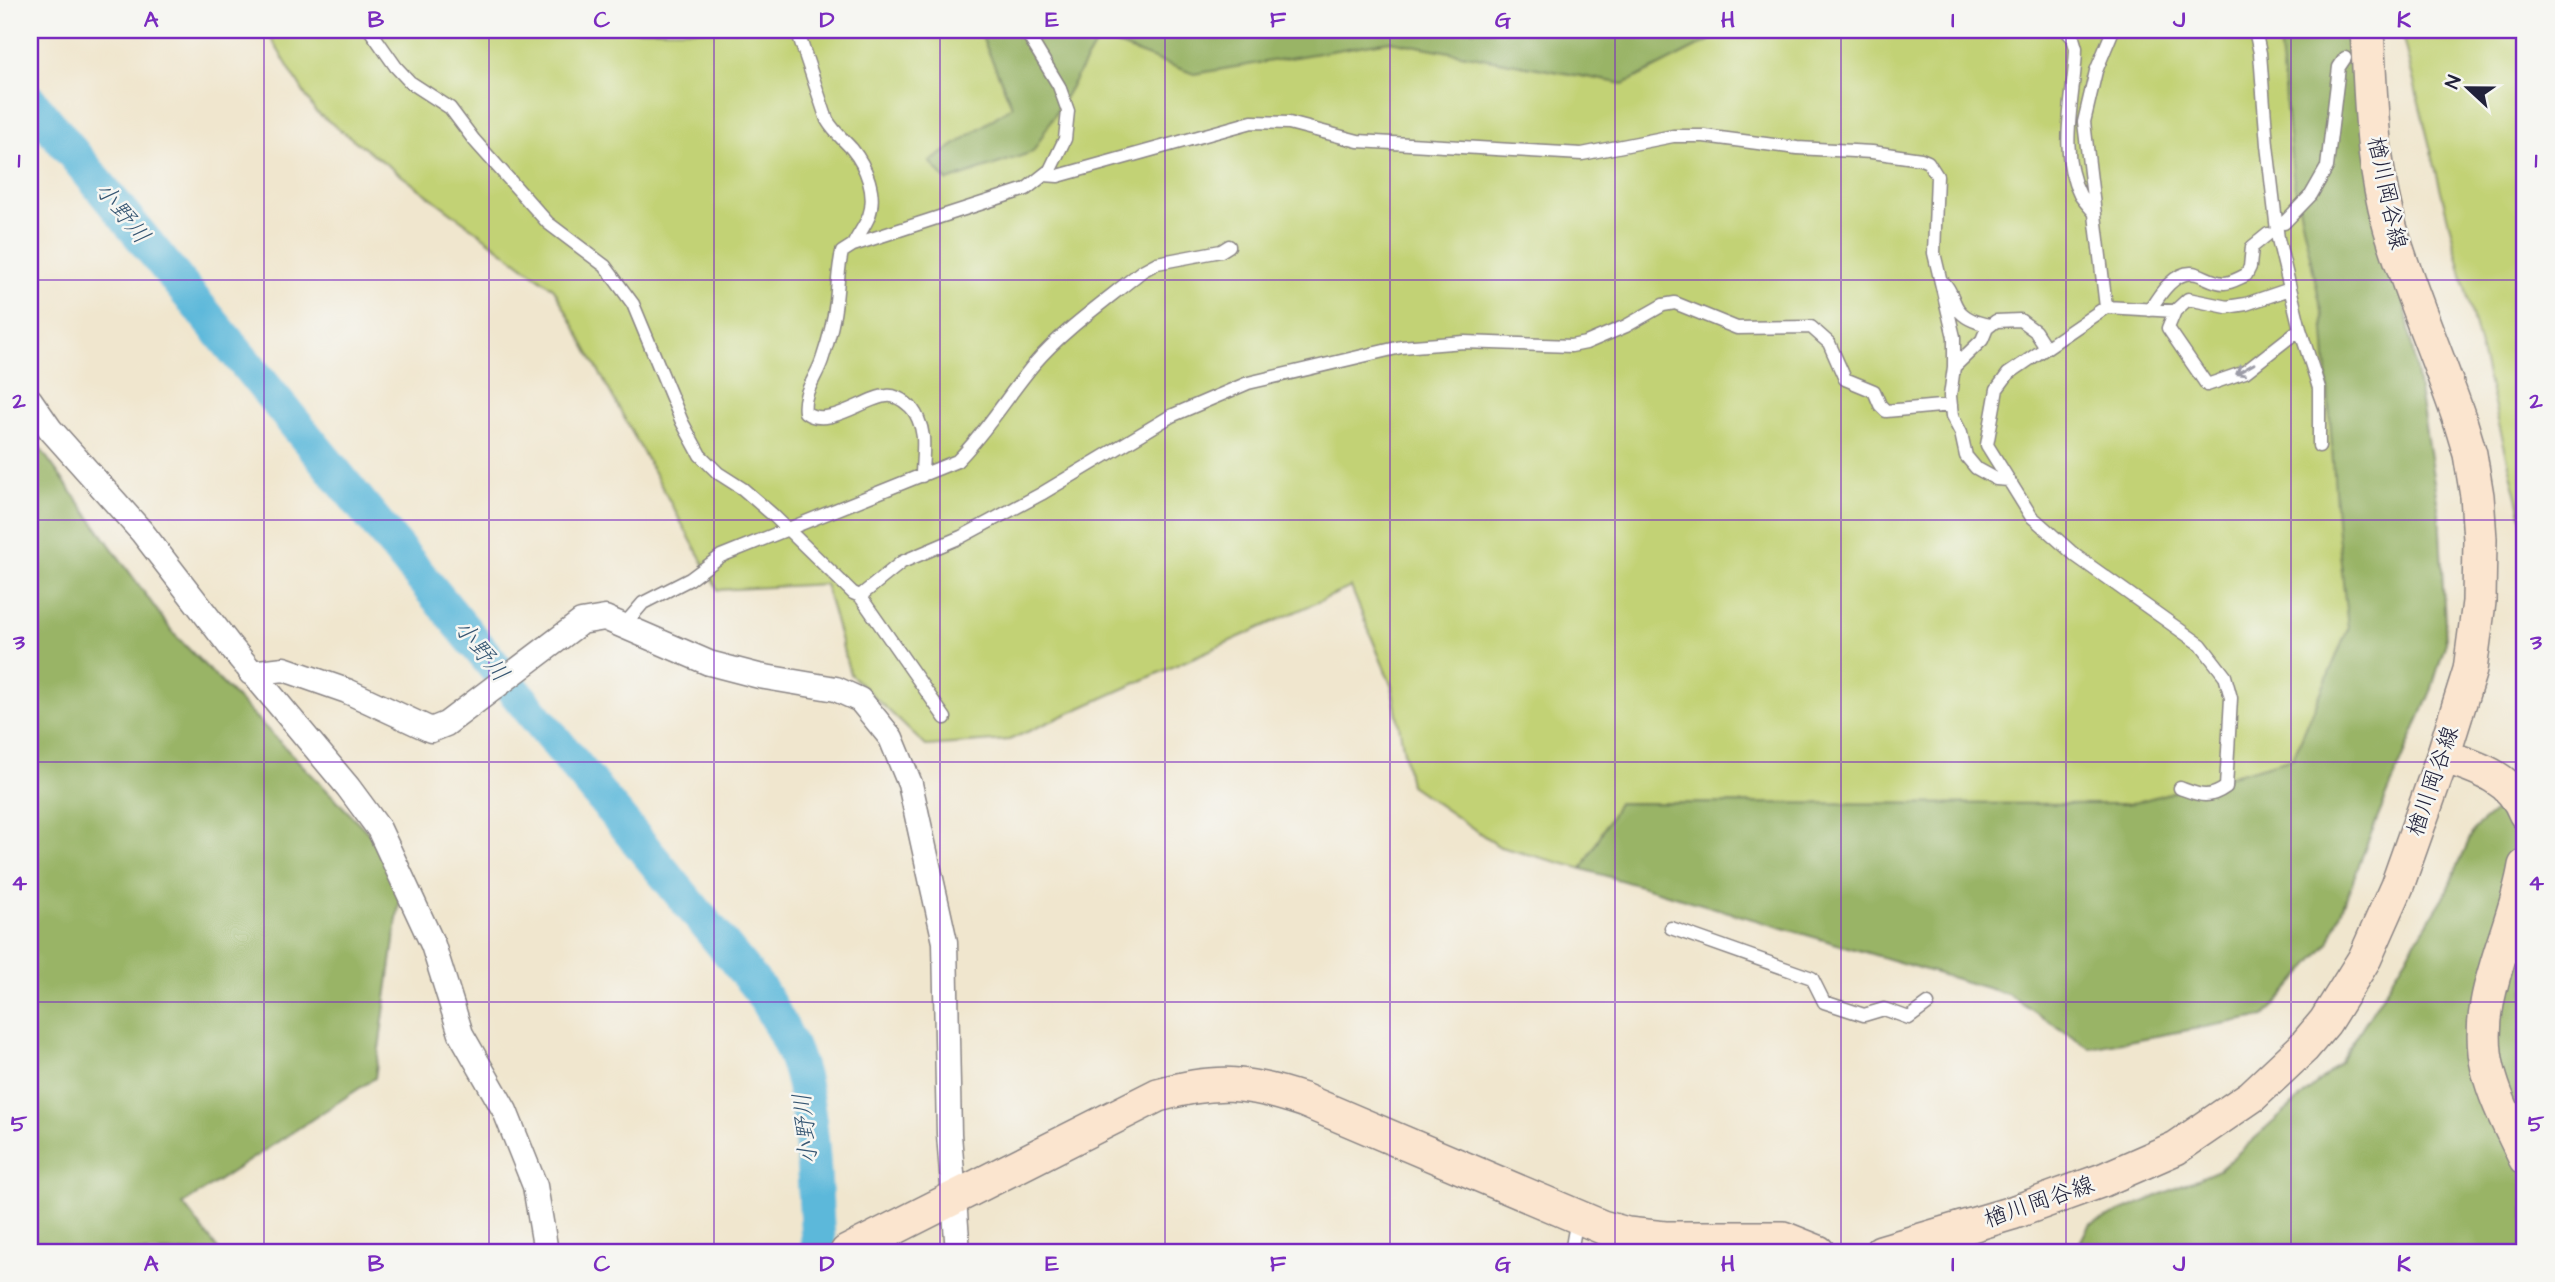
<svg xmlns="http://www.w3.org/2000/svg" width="2555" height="1282" font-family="'Architects Daughter','Klee One',sans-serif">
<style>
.green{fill:#c2d274;stroke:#727a58;stroke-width:2}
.forest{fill:#99b466;stroke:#5e6b50;stroke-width:2}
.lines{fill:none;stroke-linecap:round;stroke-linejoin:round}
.river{stroke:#5cb8da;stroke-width:35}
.lane-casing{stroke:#898484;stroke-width:15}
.street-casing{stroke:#898484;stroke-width:27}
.secondary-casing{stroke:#898484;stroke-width:36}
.lane{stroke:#fff;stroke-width:12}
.street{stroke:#fff;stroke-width:24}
.secondary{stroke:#fbe5cf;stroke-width:33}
.oneway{stroke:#9c9ca7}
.grid{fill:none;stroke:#7b2cbf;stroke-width:2;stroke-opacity:0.55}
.labels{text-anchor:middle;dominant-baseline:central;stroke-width:5;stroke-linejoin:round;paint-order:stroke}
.street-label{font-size:23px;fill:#22223b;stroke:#f6f6f2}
.water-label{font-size:24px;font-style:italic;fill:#365673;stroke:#f6f6f2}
.neatline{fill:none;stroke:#7b2cbf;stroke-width:2.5}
.grid-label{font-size:23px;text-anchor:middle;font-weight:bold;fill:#7b2cbf}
</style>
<rect width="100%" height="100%" fill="#f6f6f2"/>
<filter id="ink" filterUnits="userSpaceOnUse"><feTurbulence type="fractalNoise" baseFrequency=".0143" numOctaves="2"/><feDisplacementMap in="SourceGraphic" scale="14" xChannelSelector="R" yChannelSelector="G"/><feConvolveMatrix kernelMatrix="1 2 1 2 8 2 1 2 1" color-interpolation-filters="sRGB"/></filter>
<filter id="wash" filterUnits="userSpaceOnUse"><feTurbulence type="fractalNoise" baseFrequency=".00686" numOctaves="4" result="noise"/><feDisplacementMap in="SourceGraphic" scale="28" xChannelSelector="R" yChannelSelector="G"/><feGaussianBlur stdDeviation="1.57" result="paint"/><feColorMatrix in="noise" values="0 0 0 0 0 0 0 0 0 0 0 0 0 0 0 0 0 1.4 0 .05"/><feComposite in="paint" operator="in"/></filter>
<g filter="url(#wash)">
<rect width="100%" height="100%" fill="#f0e6ce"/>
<path class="green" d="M266 30H2298L2407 554 2296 899 1731 908 1500 847 1410 785 1392 687 1351 587 1009 740 926 746 850 674 825 584 718 590 554 289 315 111Z
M2401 30H2525V529Z"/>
<path class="forest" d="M979 30H1730L1624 84 1390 41 1194 74 1099 38 1033 152 947 181 930 162 1012 106Z
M2274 30H2351L2395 242 2439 513 2446 642 2431 691 2370 836 2329 943 2265 1016 2090 1048 2007 994 1582 869 1618 803 2130 804 2293 758 2348 629 2338 534 2323 316 2294 183 2279 40Z
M30 434 174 634 404 869 375 1078 183 1204 220 1252H30Z
M2525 786V1252H2075L2089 1225 2219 1170 2339 1064 2444 897 2474 829Z"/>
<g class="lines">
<path class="river" d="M30 101 760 990C777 1018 794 1047 802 1079 815 1135 814 1195 819 1252"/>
</g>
</g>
<g filter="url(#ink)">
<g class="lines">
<defs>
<path id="lane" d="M370 30 396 67 410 82 450 108 474 140 548 223 605 266 633 304 682 422 700 455 718 473 743 489 773 515 853 593 860 596 902 562 961 537 1041 494 1171 416 1248 383 1401 347 1464 342 1571 346 1586 343 1626 326 1663 305 1675 303 1737 328 1811 327 1829 343 1845 379 1874 391 1880 405 1886 411 1951 405
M797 30 827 120C834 132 843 139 852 149 866 166 877 194 869 216 865 226 858 235 853 245
M2066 30 2073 38 2076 48C2075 95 2057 151 2080 195 2084 201 2090 207 2094 212
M2255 30 2260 53 2267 145 2278 239 2300 329 2319 388V446
M1044 175 1058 176 1252 122 1289 123 1358 141 1582 154 1673 136H1704L1797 148 1872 152 1921 159 1928 162 1937 176 1934 253 1954 337V367
M2284 223 2311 195 2327 167 2339 67 2345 58
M1944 283C1952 291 1952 300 1958 309 1965 319 1978 323 1989 325
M2290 289 2246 304 2227 307 2188 299 2175 311 2168 328 2207 385 2245 372 2300 329
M2106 307 2084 122 2096 71 2113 30
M2150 310C2159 295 2176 268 2197 274 2206 277 2214 283 2224 283 2231 283 2239 278 2246 275L2250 267 2252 247 2268 234
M2175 311 2106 307 2008 374 1997 389 1987 445 2031 516 2076 556 2201 645 2225 676 2231 698 2226 787C2208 800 2199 795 2180 788
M922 476C922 463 924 450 923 437 922 426 916 410 907 404 901 399 895 395 887 396 867 396 828 430 805 412 802 393 816 378 822 360 828 342 834 321 836 301 838 284 838 269 842 252L853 245 1026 189 1050 170 1065 139 1068 111 1059 86 1025 30
M2009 480 1996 479 1976 468 1966 456 1961 433 1952 416 1950 396 1954 367 1982 340 1987 328 1996 321 2020 320 2035 331 2046 348
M860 596 945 718
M624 625 643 603 690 579 721 556 957 461C987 431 1008 395 1035 363 1062 331 1108 299 1142 271L1157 263 1221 251 1229 246
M1671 928 1812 978 1824 1002 1864 1015 1884 1009 1909 1018 1928 1004
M1571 1252 1577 1218"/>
<path id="street" d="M30 400 50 429 142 532 230 646 348 787 379 829 433 945 461 1034 505 1111 535 1186 546 1252
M251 673 284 669 347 691 431 730 446 724 581 622 605 618 709 663 759 676 836 689 860 700 891 738 910 784 945 942 949 1134 958 1252"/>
<path id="secondary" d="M2443 756C2476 767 2512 777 2525 813
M2525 866C2514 933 2471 1000 2488 1069 2495 1100 2512 1130 2525 1158
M847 1252 1158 1095C1215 1079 1247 1081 1303 1100L1602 1227 1627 1234 1665 1238H1783L1818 1252
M1881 1252 2012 1213 2103 1180 2176 1148 2252 1096 2303 1048 2325 1022 2365 958 2397 886 2443 756 2470 670 2479 602 2480 539 2477 496 2470 454 2461 424C2439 358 2410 294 2390 227 2371 163 2371 95 2367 30"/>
</defs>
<use href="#lane" class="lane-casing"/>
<use href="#street" class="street-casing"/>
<use href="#secondary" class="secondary-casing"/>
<use href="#lane" class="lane"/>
<use href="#street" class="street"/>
<use href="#secondary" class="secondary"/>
</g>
<defs><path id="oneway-shaft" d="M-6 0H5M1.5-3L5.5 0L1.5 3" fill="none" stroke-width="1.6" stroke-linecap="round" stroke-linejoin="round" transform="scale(1.75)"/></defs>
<use class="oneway" href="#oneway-shaft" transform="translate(2245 369) rotate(150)"/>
</g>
<path class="grid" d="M264 30V1252M489 30V1252M714 30V1252M940 30V1252M1165 30V1252M1390 30V1252M1615 30V1252M1841 30V1252M2066 30V1252M2291 30V1252M30 280H2525M30 520H2525M30 762H2525M30 1002H2525"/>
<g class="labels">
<g class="street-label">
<text transform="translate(2387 193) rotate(78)">楢川岡谷線</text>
<text transform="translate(2433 781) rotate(-71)">楢川岡谷線</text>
<text transform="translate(2039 1202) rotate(-19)">楢川岡谷線</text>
</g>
<g class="water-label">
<text transform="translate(122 213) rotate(51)">小野川</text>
<text transform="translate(481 651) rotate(51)">小野川</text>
<text transform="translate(806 1129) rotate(-96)">小野川</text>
</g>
</g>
<rect width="2555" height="1282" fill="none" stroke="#f6f6f2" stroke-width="77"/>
<g transform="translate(2468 88) rotate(292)" stroke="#f6f6f2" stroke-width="5" paint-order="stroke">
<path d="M0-5L12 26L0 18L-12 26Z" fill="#22223b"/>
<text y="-10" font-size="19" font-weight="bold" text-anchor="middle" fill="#22223b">N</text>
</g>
<rect x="38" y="38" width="2478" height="1206" class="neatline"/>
<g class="grid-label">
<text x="151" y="27">A</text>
<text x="376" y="27">B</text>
<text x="602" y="27">C</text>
<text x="827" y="27">D</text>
<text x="1052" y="27">E</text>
<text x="1278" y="27">F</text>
<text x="1503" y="27">G</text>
<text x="1728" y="27">H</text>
<text x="1953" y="27">I</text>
<text x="2179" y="27">J</text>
<text x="2404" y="27">K</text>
<text x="19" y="167">1</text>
<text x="2536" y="167">1</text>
<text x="19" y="408">2</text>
<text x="2536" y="408">2</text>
<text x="19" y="649">3</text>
<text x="2536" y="649">3</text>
<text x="19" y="890">4</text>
<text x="2536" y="890">4</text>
<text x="19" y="1131">5</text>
<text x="2536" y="1131">5</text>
<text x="151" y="1271">A</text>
<text x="376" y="1271">B</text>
<text x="602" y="1271">C</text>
<text x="827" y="1271">D</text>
<text x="1052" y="1271">E</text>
<text x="1278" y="1271">F</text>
<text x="1503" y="1271">G</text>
<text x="1728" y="1271">H</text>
<text x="1953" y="1271">I</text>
<text x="2179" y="1271">J</text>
<text x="2404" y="1271">K</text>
</g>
</svg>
